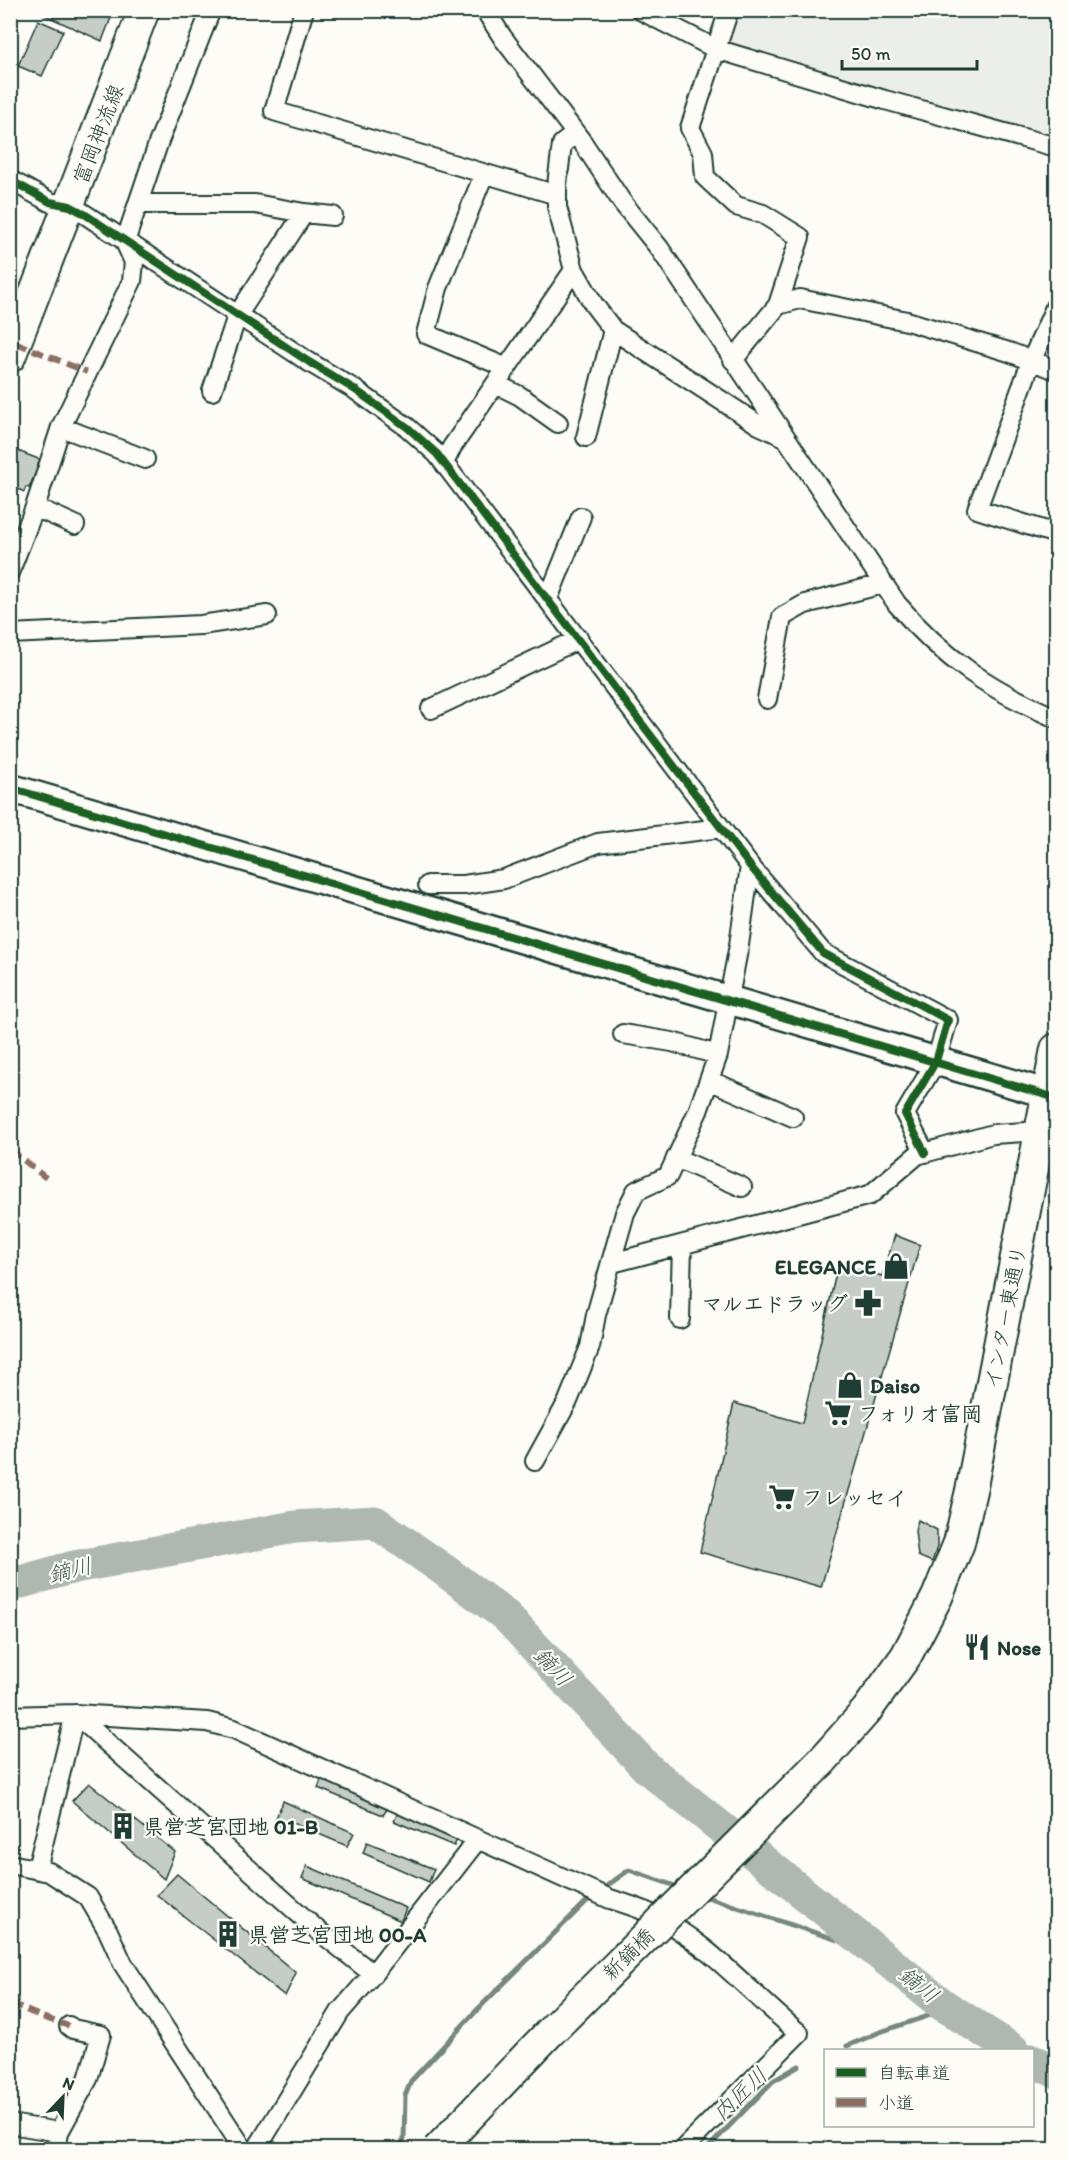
<svg xmlns="http://www.w3.org/2000/svg" width="1067" height="2160" font-family="Itim,'Klee One',sans-serif">
<style>
.built{fill:#eceee9}
.lines{fill:none;stroke-linecap:round;stroke-linejoin:round}
.stream{stroke:#75877f;stroke-width:5}
.river{stroke:#aeb8b1;stroke-width:33}
.building{fill:#c6cdc7;stroke:#1f3d34;stroke-width:1.5}
.street-casing{stroke:#1f3d34;stroke-width:22}
.secondary-casing{stroke:#1f3d34;stroke-width:32}
.primary-casing{stroke:#1f3d34;stroke-width:34}
.path{stroke:#1f3d34;stroke-width:3;stroke-dasharray:4.5 4.5;stroke-linecap:butt}
.street{stroke:#fdfcf7;stroke-width:18}
.secondary{stroke:#fdfcf7;stroke-width:27}
.primary{stroke:#fdfcf7;stroke-width:30}
.primary-bridge-casing{stroke:#1f3d34;stroke-width:34;stroke-linecap:butt}
.primary-bridge{stroke:#fdfcf7;stroke-width:30}
.quiet{stroke:#8d6e63;stroke-width:6;stroke-dasharray:12 6;stroke-linecap:butt}
.cycleway-casing{stroke:#fdfcf7;stroke-width:11}
.cycleway{stroke:#1b5e20;stroke-width:8}
.labels{text-anchor:middle;dominant-baseline:central;stroke-width:4.5;stroke-linejoin:round;paint-order:stroke}
.street-label{font-size:21px;fill:#1f3d34;stroke:#fdfcf7}
.poi-label{font-size:21px;font-weight:bold;fill:#1f3d34;stroke:#fdfcf7;text-anchor:start}
.water-label{font-size:22px;font-style:italic;fill:#435c53;stroke:#fdfcf7}
</style>
<rect width="100%" height="100%" fill="#fdfcf7"/>
<filter id="ink" filterUnits="userSpaceOnUse"><feTurbulence type="fractalNoise" baseFrequency=".0167" numOctaves="2"/><feDisplacementMap in="SourceGraphic" scale="12" xChannelSelector="R" yChannelSelector="G"/><feConvolveMatrix kernelMatrix="1 2 1 2 8 2 1 2 1" color-interpolation-filters="sRGB"/></filter>
<g filter="url(#ink)">
<path class="built" d="M735 11H1056V139L926 103 724 42Z"/>
<g class="lines">
<path class="stream" d="M601 1890 629 1870 681 1888
M701 1895 880 1954
M847 2046 880 2032 949 2009
M398 2150 404 2139 405 2096 411 2081 478 2009 593 1895
M706 2150 773 2081 799 2066"/>
<path class="river" d="M10 1585 74 1567 295 1527 375 1522 444 1570 506 1616 647 1768 943 2005 1013 2050
M1032 2060 1056 2072"/>
</g>
<path class="building" d="M38 10H114L102 41 38 12Z
M38 20 63 31 42 76 18 66Z
M10 448 41 460 29 488 26 487 24 492 10 485Z
M895 1235 920 1245 821 1587 700 1552 734 1403 802 1423 838 1264 882 1276Z
M918 1520 937 1530V1547L932 1562 918 1556 915 1531Z
M10 1751H16L13 1783H10Z
M322 1777 390 1805 383 1815 318 1788Z
M89 1783 175 1852 164 1879 72 1801Z
M283 1801 354 1833 347 1846 291 1822 284 1827 274 1823Z
M399 1810 459 1835 454 1846 394 1821Z
M367 1842 434 1869 429 1882 363 1853Z
M307 1866 406 1908 401 1921 302 1878Z
M177 1874 296 1973 285 1996 157 1895Z"/>
<g class="lines">
<defs>
<path id="street" d="M304 10 274 111 557 195
M485 10 503 38 583 143 622 202 660 249 897 604C944 659 990 690 1056 718
M640 10 716 49 690 128 703 153 705 177 736 206 763 214 800 237 778 305
M729 10 716 49 885 100 1056 147
M575 134 562 144 557 185V207L574 270 594 305 613 330 759 425 783 436
M484 174 438 288 426 334 507 368
M10 180 50 202 70 206 83 213 309 362 354 389 407 427 437 454 750 866 823 953 948 1020 936 1061 905 1114 925 1153
M139 204H255L304 213 333 216
M1056 305 1031 362 977 509 1056 534
M733 360 778 305 800 299 907 321 1009 352 1056 370
M496 384 520 396 558 423
M212 391 237 316 304 213
M61 427 145 459
M586 437 613 330
M444 463 452 447 574 270
M35 507 75 525
M10 571 35 507 61 427 132 281 134 262 125 242 159 141 211 10
M548 599 581 517
M10 634 201 625 267 615
M767 699 782 617 805 604 883 584
M431 709 579 639
M428 885H464L504 879 598 843 721 828
M623 1034 672 1042 718 1055
M709 1080 793 1117
M676 1158 742 1187
M612 1263 870 1195 917 1155 993 1134 1041 1131
M680 1319 682 1245
M535 1461 568 1401 590 1347 596 1315 625 1213 636 1191 668 1176 698 1111 718 1055 739 945 750 866
M75 1714 315 1928 373 1974
M10 1716 75 1714 207 1722 234 1729 610 1899C623 1903 637 1907 649 1913 707 1941 750 1993 799 2033L682 2150
M10 1864 49 1872 88 1897 108 1931 123 1964 244 2150
M37 1869 75 1714
M10 2124 59 2132
M56 2150 59 2132 88 2079 101 2035 73 2029 69 2026
M256 2150 340 2012 373 1974 478 1839"/>
<path id="secondary" d="M10 788 1048 1094"/>
<path id="primary" d="M10 357 144 10
M822 1761 867 1710 906 1656 937 1597 959 1543 972 1486 1056 1049"/>
</defs>
<use href="#street" class="street-casing"/>
<use href="#secondary" class="secondary-casing"/>
<use href="#primary" class="primary-casing"/>
<path class="path" d="M10 393 16 381"/>
<use href="#street" class="street"/>
<use href="#secondary" class="secondary"/>
<use href="#primary" class="primary"/>
<defs>
<path id="primary-bridge" d="M437 2150 550 2032 822 1761"/>
</defs>
<use href="#primary-bridge" class="primary-bridge-casing"/>
<use href="#primary-bridge" class="primary-bridge"/>
<path class="quiet" d="M16 343 87 372
M10 1149 46 1178
M10 2003 42 2017 69 2026"/>
<defs>
<path id="cycleway" d="M10 180 50 202 70 206 83 213 309 362 354 389 407 427 437 454 750 866 823 953 948 1020 936 1061 905 1114 925 1153
M10 788 1056 1098"/>
</defs>
<use href="#cycleway" class="cycleway-casing"/>
<use href="#cycleway" class="cycleway"/>
</g>
</g>
<defs>
<symbol id="shop-bare" viewBox="-9 -9 18 18"><path d="M-5-2.5h2.3a2.7 3.5 0 0 1 5.4 0H5L5.5 6h-11ZM-1.5-2.5h3a1.5 2.3 0 0 0-3 0Z" fill="#1f3d34" stroke="#fdfcf7" stroke-width="2.5" paint-order="stroke"/></symbol>
<symbol id="pharmacy-bare" viewBox="-9 -9 18 18"><path d="M-2-6h4v4h4v4h-4v4h-4v-4h-4v-4h4Z" fill="#1f3d34" stroke="#fdfcf7" stroke-width="2.5" paint-order="stroke"/></symbol>
<symbol id="supermarket-bare" viewBox="-9 -9 18 18"><path d="M-6-5.5h2.5l.6 2H6L4.5 2H-2.5L-4.4-4H-6ZM-1.5 3.2a1.3 1.3 0 1 0 .1 0ZM3 3.2a1.3 1.3 0 1 0 .1 0Z" fill="#1f3d34" stroke="#fdfcf7" stroke-width="2.5" paint-order="stroke"/></symbol>
<symbol id="restaurant-bare" viewBox="-9 -9 18 18"><path d="M-5-6h1v4h1v-4h1v4h1v-4h1v5L-1.5 .5V6h-2V.5L-5-1ZM5-6V6H3V1.5H1.5Q1.5-4 5-6Z" fill="#1f3d34" stroke="#fdfcf7" stroke-width="2.5" paint-order="stroke"/></symbol>
<symbol id="building-bare" viewBox="-9 -9 18 18"><path d="M-4-6H4V6H1V3H-1V6H-4ZM-2.5-4.3h1.7v1.8h-1.7ZM.8-4.3h1.7v1.8H.8ZM-2.5-1h1.7V.8h-1.7ZM.8-1h1.7V.8H.8Z" fill="#1f3d34" stroke="#fdfcf7" stroke-width="2.5" paint-order="stroke"/></symbol>
</defs>
<g fill-rule="evenodd">
<use href="#shop-bare" x="877" y="1247" width="38" height="38"/>
<use href="#pharmacy-bare" x="849" y="1284" width="38" height="38"/>
<use href="#shop-bare" x="831" y="1366" width="38" height="38"/>
<use href="#supermarket-bare" x="819" y="1394" width="38" height="38"/>
<use href="#supermarket-bare" x="763" y="1478" width="38" height="38"/>
<use href="#restaurant-bare" x="958" y="1628" width="38" height="38"/>
<use href="#building-bare" x="104" y="1807" width="38" height="38"/>
<use href="#building-bare" x="209" y="1915" width="38" height="38"/>
</g>
<g class="labels">
<g class="street-label">
<text transform="translate(98 134) rotate(-69)">富岡神流線</text>
<text transform="translate(1005 1317) rotate(-79)">インター東通り</text>
<text transform="translate(628 1954) rotate(-45)">新鏑橋</text>
</g>
<g class="poi-label">
<text x="876" y="1266" text-anchor="end">ELEGANCE</text>
<text x="848" y="1303" text-anchor="end">マルエドラッグ</text>
<text x="870" y="1385">Daiso</text>
<text x="858" y="1413">フォリオ富岡</text>
<text x="802" y="1497">フレッセイ</text>
<text x="997" y="1647">Nose</text>
<text x="143" y="1826">県営芝宮団地 01-B</text>
<text x="248" y="1934">県営芝宮団地 00-A</text>
</g>
<g class="water-label">
<text transform="translate(70 1570) rotate(-13)">鏑川</text>
<text transform="translate(553 1667) rotate(47)">鏑川</text>
<text transform="translate(919 1985) rotate(39)">鏑川</text>
<text transform="translate(740 2094) rotate(-44)">内匠川</text>
</g>
</g>
<rect width="1067" height="2160" fill="none" stroke="#fdfcf7" stroke-width="36"/>
<rect x="18" y="18" width="1031" height="2124" fill="none" stroke="#1f3d34" stroke-width="2" filter="url(#ink)"/>
<rect x="824" y="2049" width="210" height="78" fill="#fdfcf7" stroke="#a4b0a9" stroke-width="1.5"/>
<rect x="836" y="2068" width="30" height="9" fill="#1b5e20" stroke="#a4b0a9" stroke-width="1.5"/>
<text x="878" y="2079" font-size="18" fill="#1f3d34">自転車道</text>
<rect x="836" y="2098" width="30" height="9" fill="#8d6e63" stroke="#a4b0a9" stroke-width="1.5"/>
<text x="878" y="2109" font-size="18" fill="#1f3d34">小道</text>
<g transform="translate(63 2097) rotate(23)" stroke="#fdfcf7" stroke-width="4.5" paint-order="stroke">
<path d="M0-4.5L10 22L0 15L-10 22Z" fill="#1f3d34"/>
<text y="-9" font-size="16" font-weight="bold" text-anchor="middle" fill="#1f3d34">N</text>
</g>
<path d="M842 60v9h135v-9" fill="none" stroke="#1f3d34" stroke-width="3"/>
<text x="851" y="60" font-size="18" fill="#1f3d34" stroke="#fdfcf7" stroke-width="4.5" paint-order="stroke">50 m</text>
</svg>
